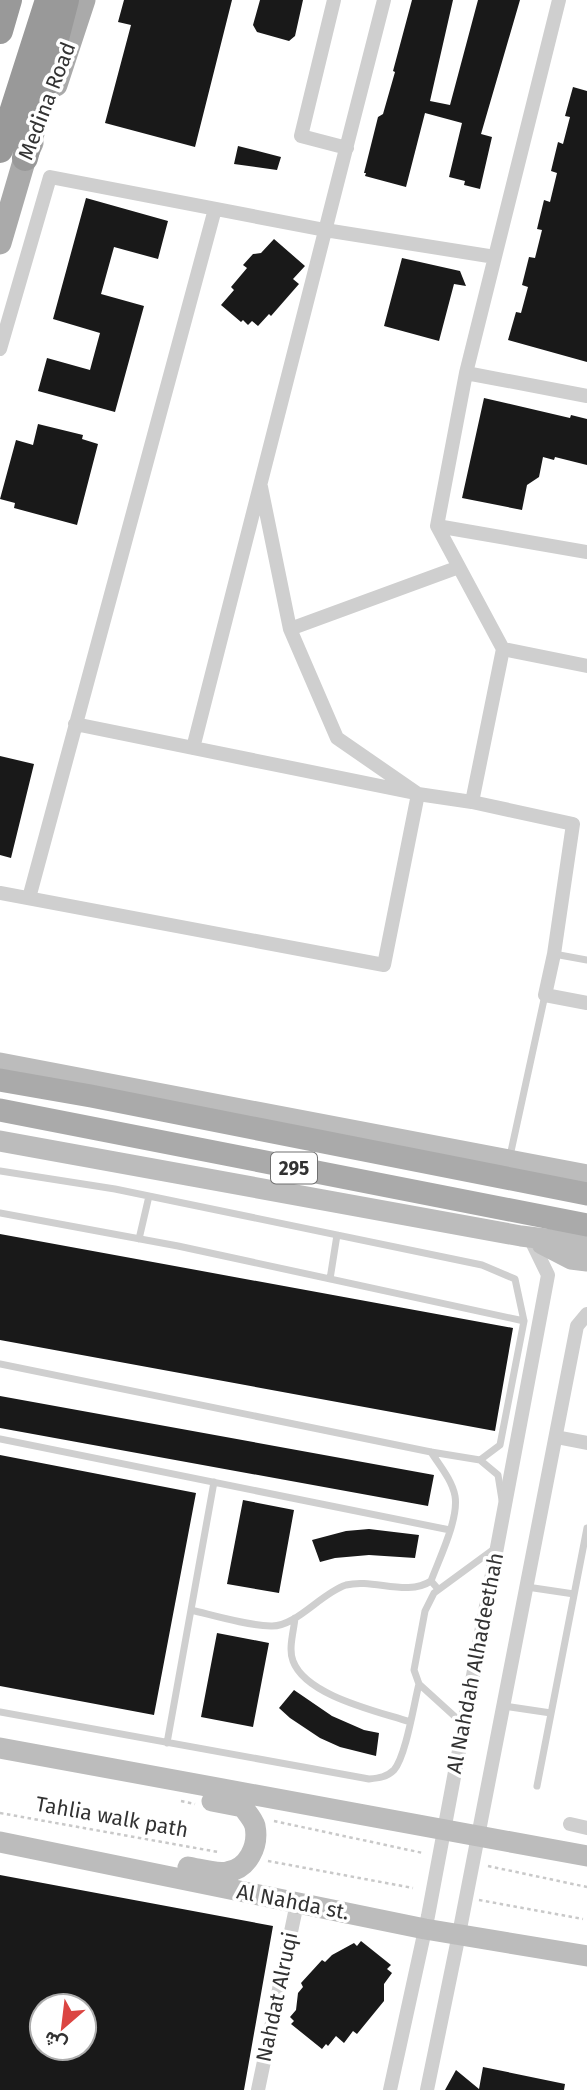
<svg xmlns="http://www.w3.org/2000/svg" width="587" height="2090" font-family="'Fira Sans',Vazirmatn,sans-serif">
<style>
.building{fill:#191919;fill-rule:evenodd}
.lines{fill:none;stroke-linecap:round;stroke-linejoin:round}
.path{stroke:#c9c9c9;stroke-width:2.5;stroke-dasharray:3.5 3.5;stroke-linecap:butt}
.lane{stroke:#cfcfcf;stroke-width:7}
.street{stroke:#cfcfcf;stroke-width:14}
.secondary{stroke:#bcbcbc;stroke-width:21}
.primary{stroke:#aaa;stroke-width:23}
.highway{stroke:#999;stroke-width:26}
.labels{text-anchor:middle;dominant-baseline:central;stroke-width:7;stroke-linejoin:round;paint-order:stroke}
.shield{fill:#fff;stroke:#707070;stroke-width:2}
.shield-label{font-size:19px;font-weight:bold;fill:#323232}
.street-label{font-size:21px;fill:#323232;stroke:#fff}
</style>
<rect width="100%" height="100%" fill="#fff"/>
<path class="building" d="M124 0H232L195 147 105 123 131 25 118 22Z
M260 0H303L295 36 289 41 257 32 253 25Z
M412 0H453L430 101 450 105 478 0H520L481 134 492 137 480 189 464 185 465 181 449 177 462 123 425 113 406 187 365 176 366 173H364L378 117 383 114 395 72 393 71Z
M573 87 587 91V362L508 340 516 312 521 313 528 287 522 285 529 257 535 258 542 230 537 229 544 200 550 202 557 173 551 171 558 142 563 144 570 117 565 116Z
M238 146 281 157 277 170 234 164Z
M86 198 168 221 158 259 114 247 101 294 144 306 115 412 38 391 47 358 90 370 100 333 53 319Z
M274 239 305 266 293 279 299 284 271 316 269 314 258 326 252 321 248 325 243 320 241 322 221 305 234 290 231 287 247 268 243 265 253 254 261 253Z
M402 258 460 271 466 286 454 284 439 341 384 326Z
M484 398 570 418 571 415 587 419V465L555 457 554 460 543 457 539 477 527 485 522 510 462 498Z
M38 424 83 435 82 439 98 444 77 525 14 508 15 503 0 499 16 440 33 445Z
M0 756 34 764 11 858 0 855Z
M0 1234 513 1328 495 1431 0 1340Z
M0 1396 434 1475 428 1506 0 1428Z
M0 1455 196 1493 154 1715 0 1686Z
M243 1500 294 1510 279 1593 227 1584Z
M369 1529 419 1535 415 1558 369 1555 335 1558 320 1562 312 1540 346 1531Z
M217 1633 269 1643 253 1727 201 1717Z
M294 1690 332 1716 364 1730 379 1733 376 1756 340 1747 320 1738 290 1718 279 1708Z
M0 1875 273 1926 244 2090H0ZM42 2006H84V2048H42Z
M361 1941 391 1965 387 1969 392 1973 384 1984V2001L357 2034 353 2031 344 2043 336 2036 328 2046 326 2044 322 2049 291 2024 294 2021 290 2017 296 2010 298 1993 303 1987 301 1983 322 1960 325 1962 332 1955 354 1943 357 1946Z
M483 2067 565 2084 564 2090H445L456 2070 479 2089Z"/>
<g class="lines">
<path class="path" d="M181 1801 195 1804
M0 1813 218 1852
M274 1821 423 1853
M268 1861 413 1888
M488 1866 587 1887
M479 1900 583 1919"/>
<path class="lane" d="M554 954 587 960
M510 1156 545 995
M0 1171 115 1189 482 1265 515 1279 524 1321 178 1246 0 1213
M139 1239 149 1196
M330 1279 337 1235
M0 1364 431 1452 480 1460 498 1475 502 1500
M0 1439 450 1530
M480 1460 500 1445 524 1321
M431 1581C439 1559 459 1519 455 1496 452 1480 440 1466 431 1452
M527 1587 574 1594
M191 1610C216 1616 245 1625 271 1626 296 1627 321 1593 346 1585 373 1578 407 1597 431 1581L438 1589
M295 1618C294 1630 288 1649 293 1661 306 1696 377 1711 410 1722
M504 1706 551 1713
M0 1712 369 1779C379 1778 387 1777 394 1770 406 1756 414 1703 419 1684
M463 1724 419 1684 414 1670 425 1611 434 1593 494 1549
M167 1743 214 1482
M537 1786 587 1528"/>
<path class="street" d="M334 0 301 136 347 148
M0 349 50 177 325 230 495 257
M466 373 587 396
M261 487 290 629 337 738 418 794
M437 526 587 552
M290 629 459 567
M503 649 437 526 466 373 559 0
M75 724 410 792
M193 748 384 0
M472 802 503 649 587 666
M0 893 384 965 418 794 472 802 573 824 554 954 545 995 587 1003
M29 898 215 209
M556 1437 587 1443
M570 1824 587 1828
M258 2090 297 1903
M390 2090 428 1916 548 1275 530 1238
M427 2090 459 1934 577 1326 587 1314"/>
<path class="secondary" d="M0 1063 587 1175
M0 1141 521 1236 587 1244
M542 1244 571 1259 587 1261
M0 1748 587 1856
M0 1842 425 1929 587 1956
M188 1867C200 1869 215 1874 227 1872 248 1869 259 1846 255 1826 253 1819 247 1813 243 1807L212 1801"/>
<path class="primary" d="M56 85 84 0
M0 243 25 158 32 143
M0 1080 91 1096 587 1194
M0 1110 587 1225"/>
<path class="highway" d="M0 31 9 0
M0 150 48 0
M25 158 66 0"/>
</g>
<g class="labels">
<rect class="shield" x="271" y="1152.5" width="46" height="31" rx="5"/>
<g class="shield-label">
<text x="294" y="1168">295</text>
</g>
<g class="street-label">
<text transform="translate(47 101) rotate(-69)">Medina Road</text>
<text transform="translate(475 1663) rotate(-79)">Al Nahdah Alhadeethah</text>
<text transform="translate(112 1817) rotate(10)">Tahlia walk path</text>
<text transform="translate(293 1902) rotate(11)">Al Nahda st.</text>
<text transform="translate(277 1997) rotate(-78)">Nahdat Alruqi</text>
</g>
</g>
<g transform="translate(63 2027) rotate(208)"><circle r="33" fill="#ffffff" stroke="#adadad" stroke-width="2"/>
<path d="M0-5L12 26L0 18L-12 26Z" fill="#db4542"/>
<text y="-10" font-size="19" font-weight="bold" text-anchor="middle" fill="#323232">ش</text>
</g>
</svg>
